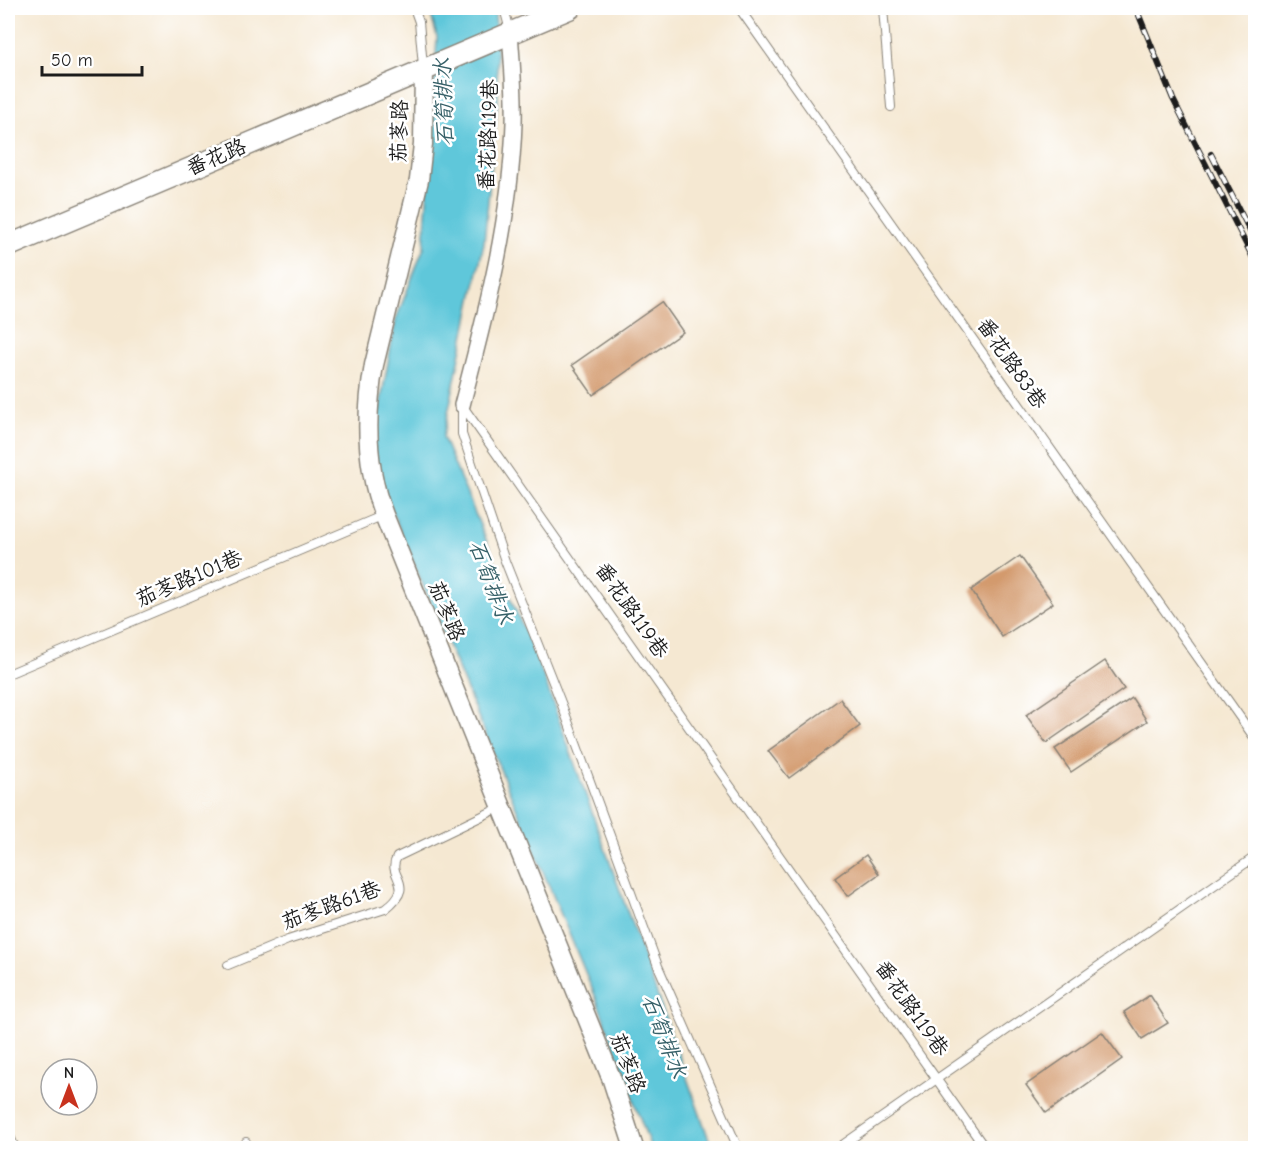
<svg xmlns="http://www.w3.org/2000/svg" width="1263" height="1156" font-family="'Comic Neue','LXGW WenKai TC',sans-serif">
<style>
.water{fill:#5ec7da;stroke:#3d727b;stroke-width:1.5}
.building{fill:#d39a6d}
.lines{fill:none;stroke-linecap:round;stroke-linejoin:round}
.service-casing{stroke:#888277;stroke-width:10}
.minor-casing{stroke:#888277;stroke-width:18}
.tertiary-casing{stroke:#888277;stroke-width:21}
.secondary-casing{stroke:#888277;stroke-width:24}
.service{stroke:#fff;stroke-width:8}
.minor{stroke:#fff;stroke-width:15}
.tertiary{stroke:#fff;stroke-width:18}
.secondary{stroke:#fff;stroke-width:21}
.rail-casing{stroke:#1c1c1c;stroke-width:6}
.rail{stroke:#fff;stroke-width:4;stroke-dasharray:11;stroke-linecap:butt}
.labels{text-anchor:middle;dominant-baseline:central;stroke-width:5;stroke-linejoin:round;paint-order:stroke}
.street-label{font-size:21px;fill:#1c1c1c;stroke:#fff}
.water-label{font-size:22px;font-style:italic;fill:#366068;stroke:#fff}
</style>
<rect width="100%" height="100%" fill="#fff"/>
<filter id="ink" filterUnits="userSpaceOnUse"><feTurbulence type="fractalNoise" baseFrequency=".0167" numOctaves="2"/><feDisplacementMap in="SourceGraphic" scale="12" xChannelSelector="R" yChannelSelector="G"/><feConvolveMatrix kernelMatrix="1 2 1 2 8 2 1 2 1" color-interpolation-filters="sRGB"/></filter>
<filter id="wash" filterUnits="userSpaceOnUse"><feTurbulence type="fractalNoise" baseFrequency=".008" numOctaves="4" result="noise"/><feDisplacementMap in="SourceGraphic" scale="24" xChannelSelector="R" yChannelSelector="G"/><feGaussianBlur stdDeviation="1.35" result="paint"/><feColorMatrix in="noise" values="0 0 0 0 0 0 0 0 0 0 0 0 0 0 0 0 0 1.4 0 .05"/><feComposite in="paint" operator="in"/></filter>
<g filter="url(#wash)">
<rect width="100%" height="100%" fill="#f5e8d2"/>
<path class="water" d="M429 8H495L498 99 484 243 443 437 543 675 712 1148H651L596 998 370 459 396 319 424 247 437 37Z"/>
<g id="blocks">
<path class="building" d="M662 302 683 332 593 395 572 365Z
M1020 556 1053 603 1002 637 971 590Z
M1105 661 1124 689 1046 743 1026 715Z
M1132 698 1147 721 1071 772 1055 749Z
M840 699 860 726 789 778 768 751Z
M866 855 879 874 848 896 835 878Z
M1150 995 1168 1023 1142 1039 1124 1012Z
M1102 1032 1122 1059 1046 1113 1026 1085Z"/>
</g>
</g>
<g filter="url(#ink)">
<use href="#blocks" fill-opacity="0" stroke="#888277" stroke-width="1.5"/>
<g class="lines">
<defs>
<path id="service" d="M414 8 419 22 423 66
M504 8 510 31
M739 8 1256 740
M883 8 891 107
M462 405 985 1148
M462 407V434L505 561 562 705 658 966 738 1148
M8 674 384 515
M228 965 288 940 385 909C419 883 385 878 397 857L501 807
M8 1132 15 1148
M246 1142V1148
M838 1148 1256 856"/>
<path id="minor" d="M462 405C486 313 511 219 514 123 515 93 512 62 510 32"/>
<path id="tertiary" d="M424 68 423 144 419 180 374 365C365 416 365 466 384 515L612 1080 634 1148"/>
<path id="secondary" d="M8 246 570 8"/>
</defs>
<use href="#service" class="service-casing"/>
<use href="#minor" class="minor-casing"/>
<use href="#tertiary" class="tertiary-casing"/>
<use href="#secondary" class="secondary-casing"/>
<use href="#service" class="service"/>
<use href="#minor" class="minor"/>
<use href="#tertiary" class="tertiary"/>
<use href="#secondary" class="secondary"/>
<defs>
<path id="rail" d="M1136 8 1173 99 1256 264
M1211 154 1256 243"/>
</defs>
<use href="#rail" class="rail-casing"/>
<use href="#rail" class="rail"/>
</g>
</g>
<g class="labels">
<g class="street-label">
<text transform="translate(399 131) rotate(-88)">茄苳路</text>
<text transform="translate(488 135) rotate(-88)">番花路119巷</text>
<text transform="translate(216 157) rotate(-23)">番花路</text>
<text transform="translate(1012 363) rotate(55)">番花路83巷</text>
<text transform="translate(189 578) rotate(-23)">茄苳路101巷</text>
<text transform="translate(632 610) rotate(55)">番花路119巷</text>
<text transform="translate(447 611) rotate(68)">茄苳路</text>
<text transform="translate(331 905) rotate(-20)">茄苳路61巷</text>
<text transform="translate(912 1008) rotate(55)">番花路119巷</text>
<text transform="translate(628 1063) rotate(69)">茄苳路</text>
</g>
<g class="water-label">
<text transform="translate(444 102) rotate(-92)">石筍排水</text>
<text transform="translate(491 582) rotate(69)">石筍排水</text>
<text transform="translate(664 1036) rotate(69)">石筍排水</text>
</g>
</g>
<rect width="1263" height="1156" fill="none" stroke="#fff" stroke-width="30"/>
<g transform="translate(69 1087)"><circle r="28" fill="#ffffff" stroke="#a4a4a4" stroke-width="1.5"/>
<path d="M0-4.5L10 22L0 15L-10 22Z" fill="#c8321e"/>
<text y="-9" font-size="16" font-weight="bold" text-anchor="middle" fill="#1c1c1c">N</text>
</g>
<path d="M42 66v9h100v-9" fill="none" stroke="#1c1c1c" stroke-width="3"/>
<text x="51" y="66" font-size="18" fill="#1c1c1c" stroke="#ffffff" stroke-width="4.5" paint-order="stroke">50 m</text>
</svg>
